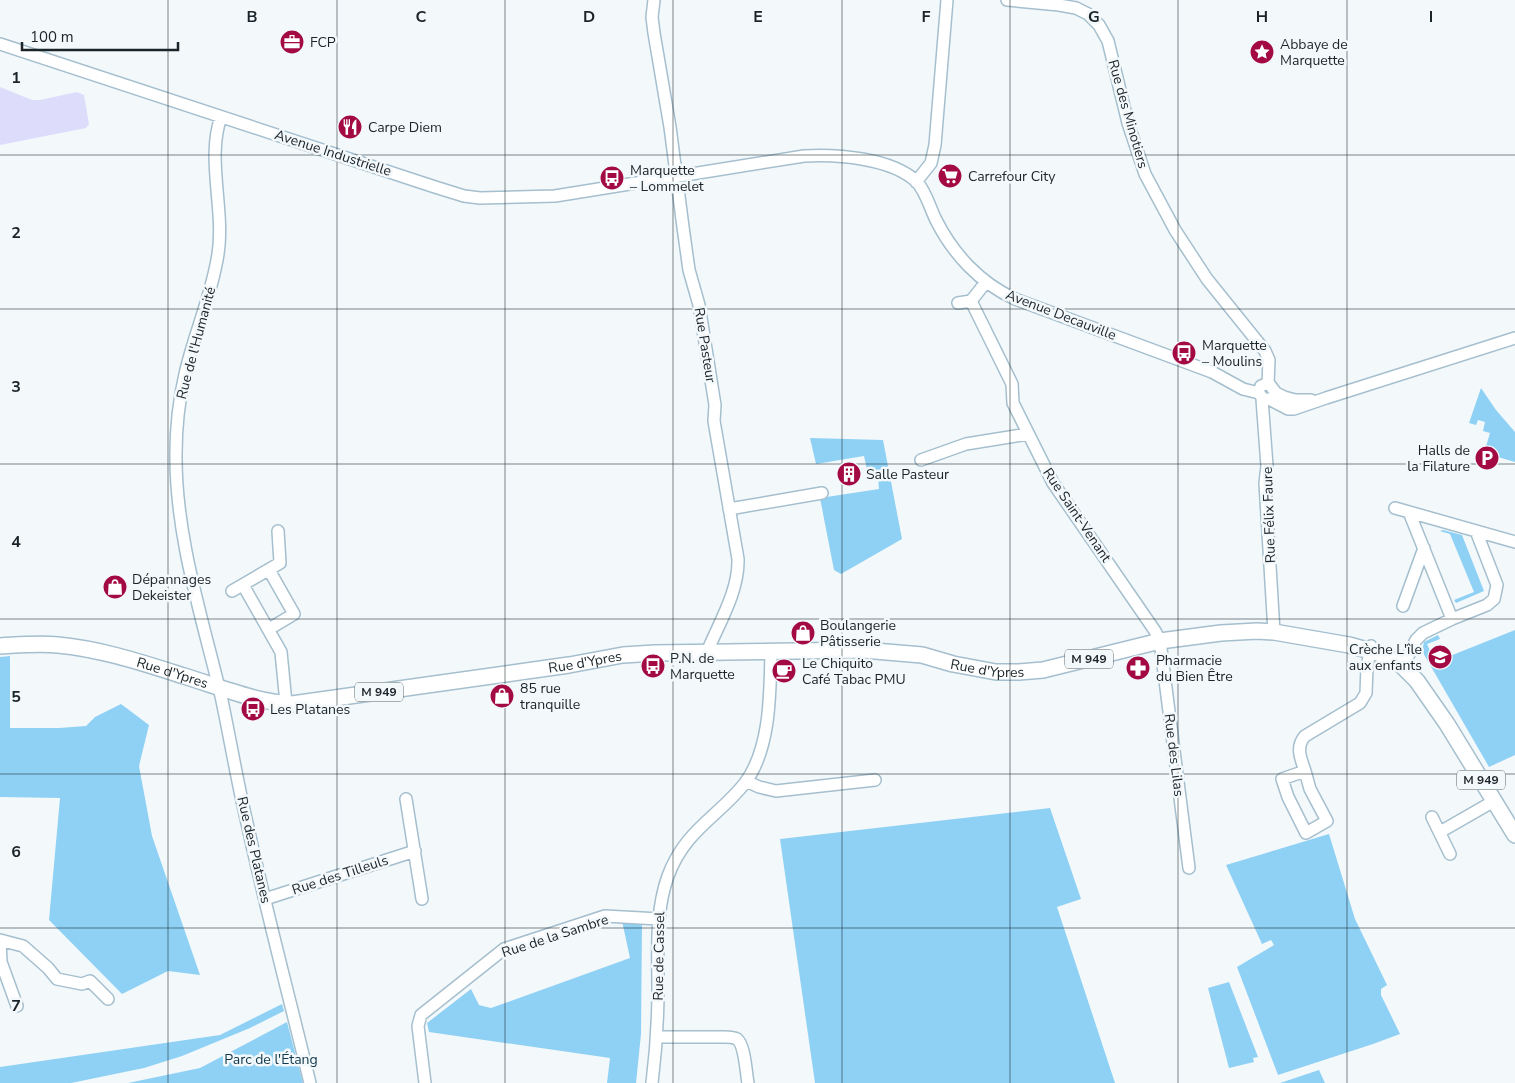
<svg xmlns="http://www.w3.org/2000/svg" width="1515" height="1083" font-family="'Nunito Sans',sans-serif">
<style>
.green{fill:#8fd1f5}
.water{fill:#dddcfb}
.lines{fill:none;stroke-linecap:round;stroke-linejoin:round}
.minor-casing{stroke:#a5bfce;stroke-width:14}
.major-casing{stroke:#a5bfce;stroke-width:18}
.minor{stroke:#fff;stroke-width:11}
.major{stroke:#fff;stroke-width:15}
.grid{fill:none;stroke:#1a2429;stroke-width:1;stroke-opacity:0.55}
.labels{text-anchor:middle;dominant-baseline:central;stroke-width:5;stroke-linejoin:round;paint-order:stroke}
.shield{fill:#f3f8fb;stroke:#5b6468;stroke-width:1}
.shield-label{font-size:12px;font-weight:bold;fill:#1a2429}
.poi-label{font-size:14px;fill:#1a2429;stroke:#f3f8fb;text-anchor:start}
.street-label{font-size:14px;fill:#1a2429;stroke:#f3f8fb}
.park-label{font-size:14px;fill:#10384a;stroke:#f3f8fb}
.grid-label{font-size:16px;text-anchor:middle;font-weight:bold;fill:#1a2429;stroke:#f3f8fb;stroke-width:5;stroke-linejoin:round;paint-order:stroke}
</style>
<rect width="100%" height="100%" fill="#f3f8fb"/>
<path class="green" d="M1481 388 1496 410 1515 432V462L1484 453 1490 433 1483 431 1485 422 1478 420 1476 425 1469 423Z
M810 438 883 440 902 539 841 574 834 570 820 498 879 489 878 477 868 474 864 456 816 464Z
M1443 530 1462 535 1484 591 1456 603 1454 600 1474 592 1450 534 1440 531Z
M1515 630V755L1489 767 1422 651 1424 642 1438 635 1440 639 1427 644 1435 662Z
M10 656V728H59L86 726 95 717 121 704 149 725 139 766 152 836 200 975 168 971 122 994 49 920 60 798 0 797V657Z
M1050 808 1081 899 1057 907 1115 1083H815L780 839Z
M1329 834 1355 919 1387 985 1381 989V995L1400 1034 1373 1044 1278 1075 1237 967 1274 945 1271 940 1262 944 1226 865Z
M622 921 642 923 641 1034 636 1083H607L610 1058 429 1032 427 1023 471 989 479 1005 491 1008 630 958Z
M1229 982 1258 1057 1253 1058 1254 1062 1229 1068 1208 988Z
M282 1004 284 1011 250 1028 182 1056 144 1068 71 1083H0V1067L220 1035Z
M287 1022 303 1083H128L200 1068Z
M1319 1070 1325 1083H1280Z"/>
<path class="water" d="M0 87 32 100H40L77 92 84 95 89 124 86 128 0 145Z"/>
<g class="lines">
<defs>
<path id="minor" d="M654 0 652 17 654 33 670 127 683 227 689 270 699 305 715 405 714 421 738 559C739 591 719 623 707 652
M1007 0 1059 5 1076 8 1088 14 1099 25 1108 41 1128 123 1145 174 1175 230 1207 279 1265 351 1269 360 1268 384
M0 44 435 187 464 196 480 198 555 196 804 156C837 154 892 158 917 182 926 192 930 208 936 220 953 254 980 283 1015 299L1212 372 1243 389 1259 393
M221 117C206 158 225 210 218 254 212 295 194 334 185 374 179 400 176 426 176 453 175 535 202 617 221 696 230 738 237 781 247 823 266 910 289 996 310 1083
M916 182 931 163 935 145 947 0
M986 282 971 301 1012 384 1013 403 1053 483 1155 631 1160 641 1189 868
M958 303 971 301
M1261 386 1266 384 1270 385 1276 393 1284 397 1295 400H1311
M1259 393 1263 399H1269L1288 409H1294L1326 398 1515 338
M1262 399 1267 466 1265 483 1274 632
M921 460 966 444 1028 434
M1395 508 1515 542
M729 509 822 493
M1409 512 1452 619
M269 570 294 614 269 629
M243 585 281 652 286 703
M232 591 280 563 278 531
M1403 606 1424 548
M1403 666 1416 640 1423 633 1452 619 1487 605 1494 599 1497 585 1476 531
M1305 771 1310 789 1327 821 1306 833 1288 797 1282 779Z
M1305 771C1301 759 1295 747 1305 736L1360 703 1366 693 1367 667 1371 646
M746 781 759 787 776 791 875 780
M406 799 422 899
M1432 817 1450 854
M1440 832 1494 801
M265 899 415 851
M0 940 23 946 48 968 57 979 82 984 90 981 108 999
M0 941 1 962 17 1006
M657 1037H725C729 1037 733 1037 737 1039 745 1045 746 1073 748 1083
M425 1083 418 1026 421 1015 504 949 605 916 659 919
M652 1083C656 1051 658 1020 658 988 658 951 655 912 668 876 685 830 718 817 745 783 771 748 770 692 771 651"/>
<g id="major">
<path id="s1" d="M0 646C19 645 39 643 58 645 101 649 143 663 184 676 220 687 255 702 292 704L569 665 623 655 655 653 863 650 922 655 953 664 996 672H1019L1043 670 1160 641 1221 633 1257 631 1274 632 1349 645 1378 653 1400 664 1417 681 1447 724 1515 835"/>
</g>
</defs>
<use href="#minor" class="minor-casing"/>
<use href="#major" class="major-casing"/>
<use href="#minor" class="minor"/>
<use href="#major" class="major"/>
</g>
<path class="grid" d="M168 0V1083M337 0V1083M505 0V1083M673 0V1083M842 0V1083M1010 0V1083M1178 0V1083M1347 0V1083M0 155H1515M0 309H1515M0 464H1515M0 619H1515M0 774H1515M0 928H1515"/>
<defs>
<symbol id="office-disc" viewBox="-11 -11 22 22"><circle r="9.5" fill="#a30a44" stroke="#f3f8fb"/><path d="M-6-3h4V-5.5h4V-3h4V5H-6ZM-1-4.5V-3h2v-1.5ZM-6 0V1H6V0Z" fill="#fff"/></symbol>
<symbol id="sight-disc" viewBox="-11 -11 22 22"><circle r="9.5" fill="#a30a44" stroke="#f3f8fb"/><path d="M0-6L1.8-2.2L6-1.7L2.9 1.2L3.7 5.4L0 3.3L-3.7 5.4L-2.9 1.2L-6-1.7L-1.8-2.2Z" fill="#fff"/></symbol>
<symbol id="restaurant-disc" viewBox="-11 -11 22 22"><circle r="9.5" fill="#a30a44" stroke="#f3f8fb"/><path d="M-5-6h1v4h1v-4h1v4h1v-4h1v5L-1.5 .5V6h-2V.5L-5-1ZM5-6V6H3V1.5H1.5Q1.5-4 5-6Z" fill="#fff"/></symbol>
<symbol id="supermarket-disc" viewBox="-11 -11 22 22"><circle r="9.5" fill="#a30a44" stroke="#f3f8fb"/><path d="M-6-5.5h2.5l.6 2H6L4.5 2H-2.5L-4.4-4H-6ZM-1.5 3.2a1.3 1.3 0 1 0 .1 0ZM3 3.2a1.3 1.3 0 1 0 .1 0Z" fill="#fff"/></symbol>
<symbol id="bus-disc" viewBox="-11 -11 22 22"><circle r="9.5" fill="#a30a44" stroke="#f3f8fb"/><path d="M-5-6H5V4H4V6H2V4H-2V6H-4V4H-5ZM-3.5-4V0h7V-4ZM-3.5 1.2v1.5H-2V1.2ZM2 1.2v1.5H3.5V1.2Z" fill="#fff"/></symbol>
<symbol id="parking-disc" viewBox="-11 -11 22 22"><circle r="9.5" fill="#a30a44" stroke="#f3f8fb"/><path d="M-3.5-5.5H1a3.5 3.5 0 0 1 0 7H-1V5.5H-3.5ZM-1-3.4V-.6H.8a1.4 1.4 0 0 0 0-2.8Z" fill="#fff"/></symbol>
<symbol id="building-disc" viewBox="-11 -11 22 22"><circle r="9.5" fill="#a30a44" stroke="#f3f8fb"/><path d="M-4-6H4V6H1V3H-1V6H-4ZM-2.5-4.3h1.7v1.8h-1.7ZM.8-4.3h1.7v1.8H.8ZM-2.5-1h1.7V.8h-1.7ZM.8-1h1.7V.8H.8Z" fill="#fff"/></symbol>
<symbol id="shop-disc" viewBox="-11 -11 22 22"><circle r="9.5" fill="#a30a44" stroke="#f3f8fb"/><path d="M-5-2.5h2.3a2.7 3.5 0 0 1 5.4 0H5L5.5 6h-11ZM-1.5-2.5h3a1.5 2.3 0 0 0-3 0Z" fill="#fff"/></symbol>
<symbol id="school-disc" viewBox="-11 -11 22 22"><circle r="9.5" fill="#a30a44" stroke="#f3f8fb"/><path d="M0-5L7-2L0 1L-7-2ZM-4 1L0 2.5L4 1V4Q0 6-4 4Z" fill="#fff"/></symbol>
<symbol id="pharmacy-disc" viewBox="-11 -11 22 22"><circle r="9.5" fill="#a30a44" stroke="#f3f8fb"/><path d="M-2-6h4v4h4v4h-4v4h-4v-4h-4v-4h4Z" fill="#fff"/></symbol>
<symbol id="cafe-disc" viewBox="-11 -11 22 22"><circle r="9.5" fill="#a30a44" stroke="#f3f8fb"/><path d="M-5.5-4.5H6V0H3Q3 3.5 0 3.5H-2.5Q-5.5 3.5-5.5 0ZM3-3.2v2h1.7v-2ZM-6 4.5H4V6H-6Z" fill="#fff"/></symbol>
</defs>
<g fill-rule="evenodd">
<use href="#office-disc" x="278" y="28" width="28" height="28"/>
<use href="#sight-disc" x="1248" y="38" width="28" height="28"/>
<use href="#restaurant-disc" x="336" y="113" width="28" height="28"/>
<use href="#supermarket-disc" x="936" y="162" width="28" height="28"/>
<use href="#bus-disc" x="598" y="164" width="28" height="28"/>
<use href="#bus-disc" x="1170" y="339" width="28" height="28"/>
<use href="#parking-disc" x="1473" y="444" width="28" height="28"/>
<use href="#building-disc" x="835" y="460" width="28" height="28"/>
<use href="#shop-disc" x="101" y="573" width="28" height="28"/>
<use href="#shop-disc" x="789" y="619" width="28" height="28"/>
<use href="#school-disc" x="1426" y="643" width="28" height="28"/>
<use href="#bus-disc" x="639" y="652" width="28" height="28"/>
<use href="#pharmacy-disc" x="1124" y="654" width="28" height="28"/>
<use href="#cafe-disc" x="770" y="657" width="28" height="28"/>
<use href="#shop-disc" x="488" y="682" width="28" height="28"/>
<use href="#bus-disc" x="239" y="695" width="28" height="28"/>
</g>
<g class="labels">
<g class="shield">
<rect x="1065" y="649.5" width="48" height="19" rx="4"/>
<rect x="355" y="682.5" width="48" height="19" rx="4"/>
<rect x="1457" y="770.5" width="48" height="19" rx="4"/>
</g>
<g class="shield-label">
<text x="1089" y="659">M 949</text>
<text x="379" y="692">M 949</text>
<text x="1481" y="780">M 949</text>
</g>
<g class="poi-label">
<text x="310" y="42">FCP</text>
<text x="1280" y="44">Abbaye de<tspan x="1280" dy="16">Marquette</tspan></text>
<text x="368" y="127">Carpe Diem</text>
<text x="630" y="170">Marquette<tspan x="630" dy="16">– Lommelet</tspan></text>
<text x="968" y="176">Carrefour City</text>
<text x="1202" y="345">Marquette<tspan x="1202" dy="16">– Moulins</tspan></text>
<text x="1470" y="450" text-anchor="end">Halls de<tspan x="1470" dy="16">la Filature</tspan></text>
<text x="866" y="474">Salle Pasteur</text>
<text x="132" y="579">Dépannages<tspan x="132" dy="16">Dekeister</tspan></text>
<text x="820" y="625">Boulangerie<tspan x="820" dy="16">Pâtisserie</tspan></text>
<text x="1422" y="649" text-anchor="end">Crèche L'île<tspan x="1422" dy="16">aux enfants</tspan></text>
<text x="670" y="658">P.N. de<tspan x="670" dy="16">Marquette</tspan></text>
<text x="1156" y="660">Pharmacie<tspan x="1156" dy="16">du Bien Être</tspan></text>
<text x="802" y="663">Le Chiquito<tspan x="802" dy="16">Café Tabac PMU</tspan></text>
<text x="520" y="688">85 rue<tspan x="520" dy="16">tranquille</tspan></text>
<text x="270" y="709">Les Platanes</text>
</g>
<g class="street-label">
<text transform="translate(1128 114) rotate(74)">Rue des Minotiers</text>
<text transform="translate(333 153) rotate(18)">Avenue Industrielle</text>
<text transform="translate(1061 315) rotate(21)">Avenue Decauville</text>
<text transform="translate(196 343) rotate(-75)">Rue de l'Humanité</text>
<text transform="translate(705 345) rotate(81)">Rue Pasteur</text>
<text transform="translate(1077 515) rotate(56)">Rue Saint-Venant</text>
<text transform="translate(1269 515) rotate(-92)">Rue Félix Faure</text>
<text stroke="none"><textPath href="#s1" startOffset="596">Rue d'Ypres</textPath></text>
<text stroke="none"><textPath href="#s1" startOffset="1001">Rue d'Ypres</textPath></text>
<text stroke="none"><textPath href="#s1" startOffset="176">Rue d'Ypres</textPath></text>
<text transform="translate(1174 755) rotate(83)">Rue des Lilas</text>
<text transform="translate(254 850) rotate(77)">Rue des Platanes</text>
<text transform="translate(340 875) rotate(-18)">Rue des Tilleuls</text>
<text transform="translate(555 936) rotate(-18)">Rue de la Sambre</text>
<text transform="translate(659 956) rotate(-89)">Rue de Cassel</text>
</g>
<g class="park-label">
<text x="271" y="1059">Parc de l'Étang</text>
</g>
</g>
<g class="grid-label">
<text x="252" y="22">B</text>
<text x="421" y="22">C</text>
<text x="589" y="22">D</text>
<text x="758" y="22">E</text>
<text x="926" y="22">F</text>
<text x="1094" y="22">G</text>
<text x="1262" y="22">H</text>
<text x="1431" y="22">I</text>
<text x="16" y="83">1</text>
<text x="16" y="238">2</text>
<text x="16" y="392">3</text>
<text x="16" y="547">4</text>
<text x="16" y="702">5</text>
<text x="16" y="857">6</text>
<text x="16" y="1011">7</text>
</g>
<path d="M22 42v8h156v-8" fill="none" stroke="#1a2429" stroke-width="2.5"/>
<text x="30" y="42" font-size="15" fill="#1a2429" stroke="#f3f8fb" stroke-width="4" paint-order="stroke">100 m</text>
</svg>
